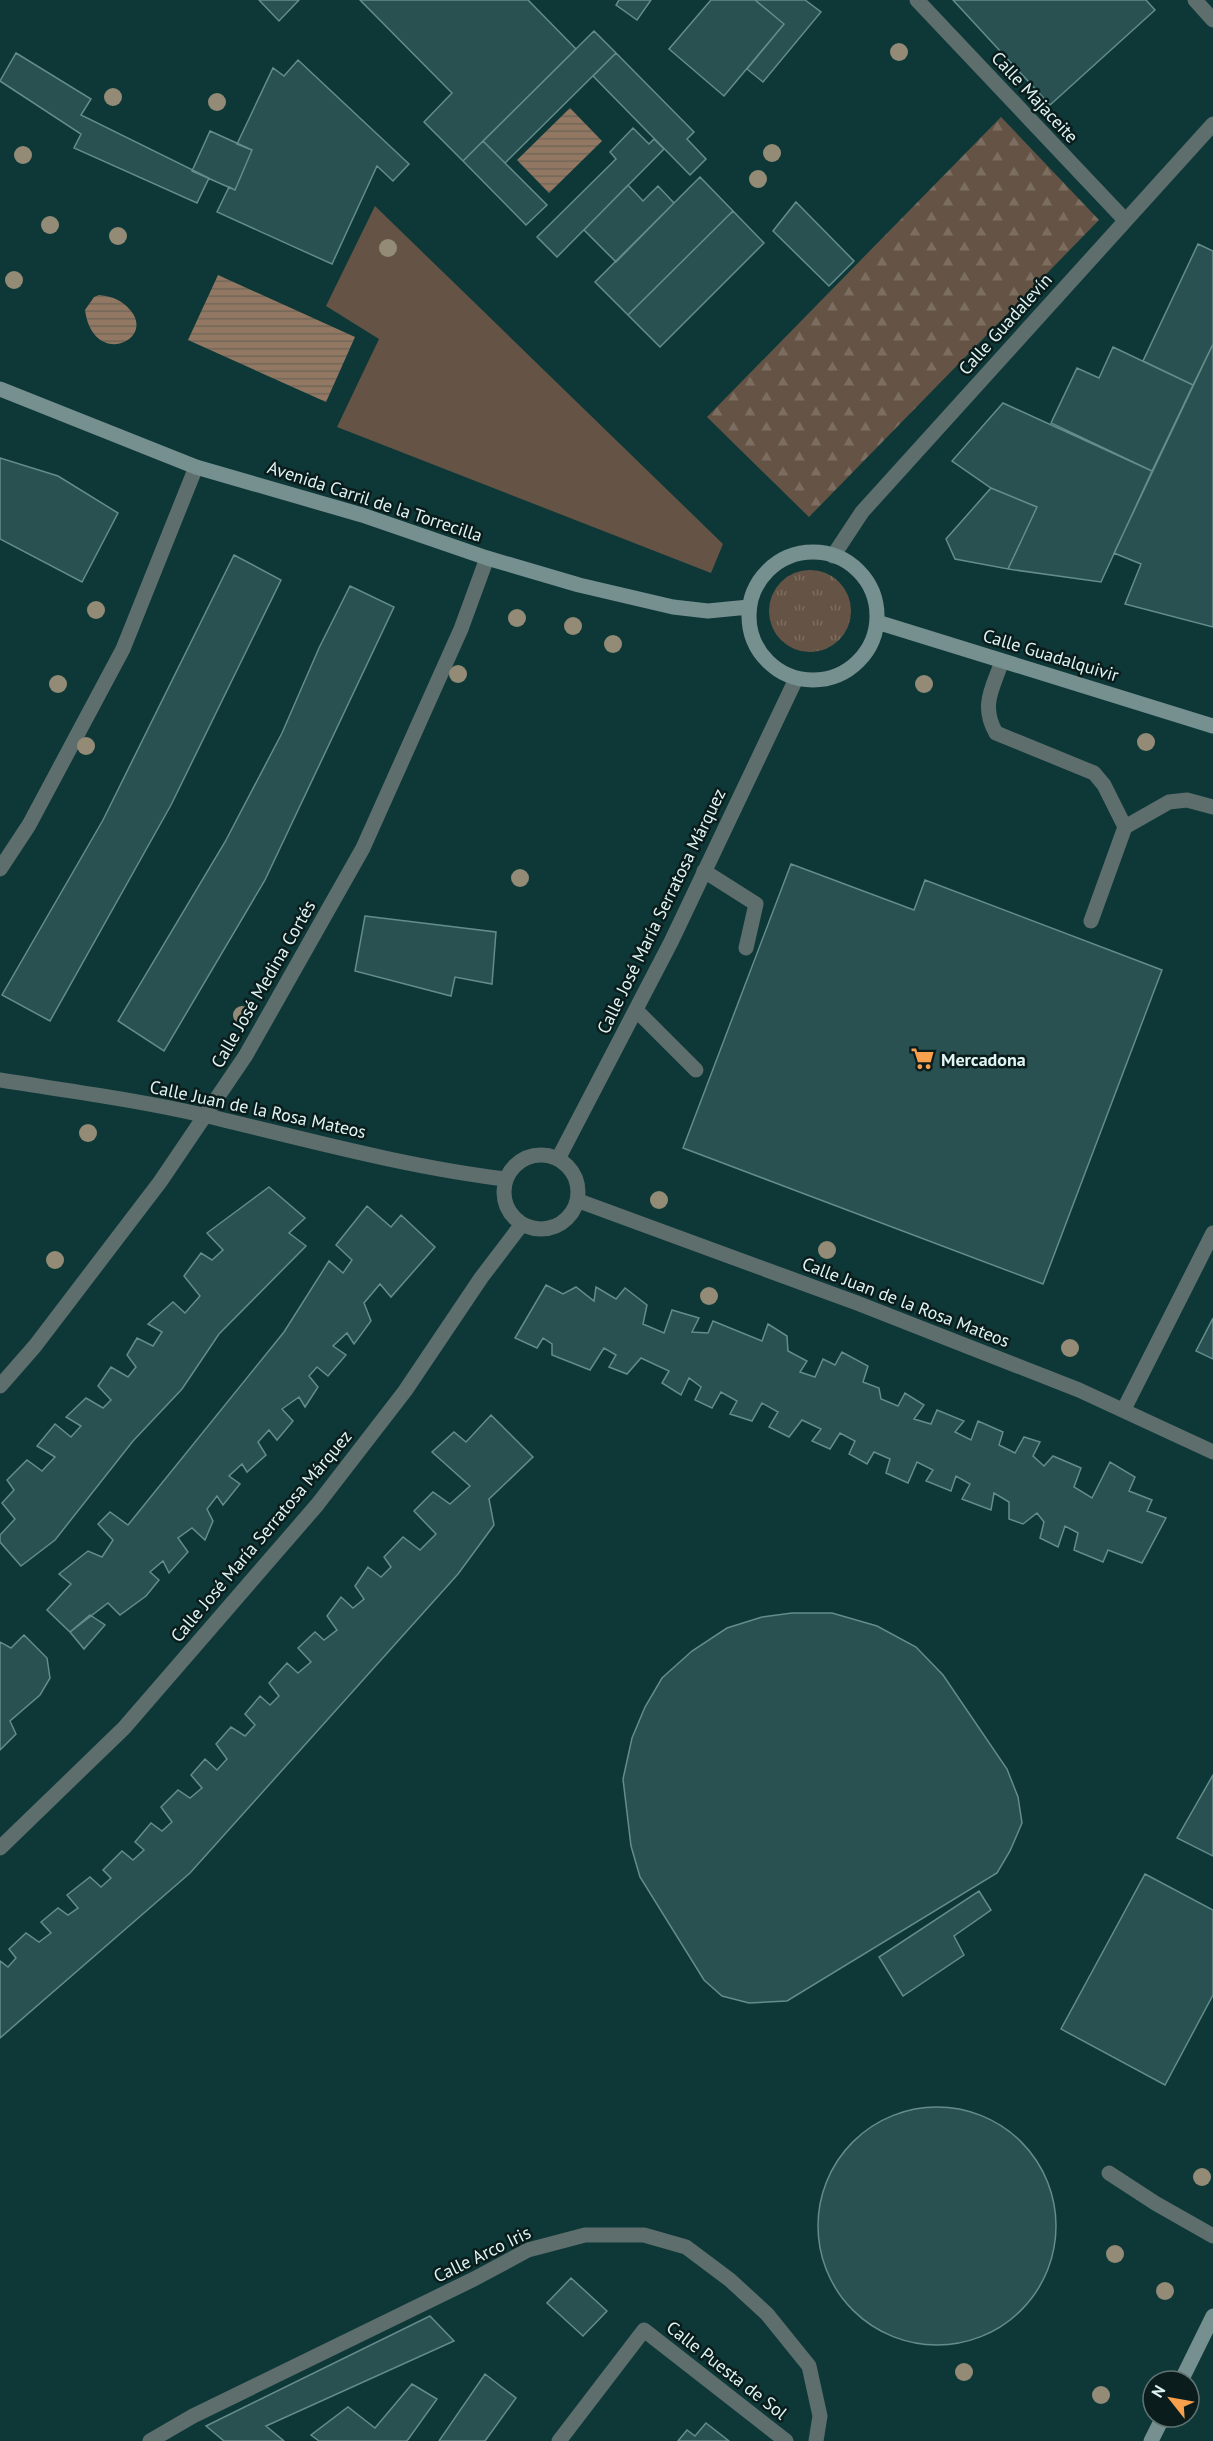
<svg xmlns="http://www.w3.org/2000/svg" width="1213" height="2441" font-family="'PT Sans',sans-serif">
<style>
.grass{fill:url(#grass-tufts)}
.forest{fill:url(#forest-firs)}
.green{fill:#655445}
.water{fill:url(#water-rules)}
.building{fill:#295151;stroke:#638c8b;stroke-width:1.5}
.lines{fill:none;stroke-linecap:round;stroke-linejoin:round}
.service{stroke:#5d6e6d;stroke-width:15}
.minor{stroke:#5d6e6d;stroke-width:15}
.tertiary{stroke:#5d6e6d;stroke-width:15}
.secondary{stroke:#75908f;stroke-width:15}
.tree{fill:#938b76}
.labels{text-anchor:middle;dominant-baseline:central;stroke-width:5;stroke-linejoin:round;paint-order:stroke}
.street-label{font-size:18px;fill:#dff5f4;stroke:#0b1c1c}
.poi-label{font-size:18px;font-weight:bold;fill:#dff5f4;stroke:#0b1c1c;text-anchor:start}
</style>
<defs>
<pattern id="grass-tufts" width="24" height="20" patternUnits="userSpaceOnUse" patternTransform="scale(1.5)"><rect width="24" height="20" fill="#655445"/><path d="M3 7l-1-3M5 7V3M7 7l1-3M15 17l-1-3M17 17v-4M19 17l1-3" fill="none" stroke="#7b6d60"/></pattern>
<pattern id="forest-firs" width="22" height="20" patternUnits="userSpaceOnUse" patternTransform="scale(1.5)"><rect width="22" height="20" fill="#655445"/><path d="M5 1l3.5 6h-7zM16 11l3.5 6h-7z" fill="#7b6d60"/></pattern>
<pattern id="water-rules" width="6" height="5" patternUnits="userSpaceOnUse" patternTransform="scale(1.5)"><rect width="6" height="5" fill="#927863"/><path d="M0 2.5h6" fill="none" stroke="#726659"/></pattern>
</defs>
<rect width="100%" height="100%" fill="#0e3838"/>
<path class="grass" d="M769 611a41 41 0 1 1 82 0a41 41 0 1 1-82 0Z"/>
<path class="forest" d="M1001 117 1099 220 809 517 707 417Z"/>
<path class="green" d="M375 206 723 544 711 573 337 427 379 339 326 306Z"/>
<path class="water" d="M570 108 602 141 549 193 517 160Z
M218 275 355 337 326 402 188 340Z
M99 295C114 297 122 300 131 311 155 341 93 368 85 310L94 297Z"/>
<path class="building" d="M259 0H299L279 21Z
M360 0H528L576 49 463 161 424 122 452 93Z
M619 0H651L637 20 616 5Z
M711 0H755L784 24 724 96 669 49Z
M755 0H805L821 12 763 82 747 69 784 24Z
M953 0H1146L1155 10 1050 105Z
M594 31 616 53 505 163 483 141Z
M16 53 91 99 81 115 209 178 197 203 74 148 81 134 0 81Z
M616 53 694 132 687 139 706 159 690 175 593 76Z
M298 60 409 164 393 181 377 166 332 264 217 212 229 187 235 190 252 150 237 144 273 68 284 76Z
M633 128 649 144 654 139 664 149 557 257 537 237 616 159 610 152Z
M210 131 252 150 235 190 192 171Z
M483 141 547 205 526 225 463 161Z
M700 177 733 211 628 315 595 282Z
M628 185 643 201 658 186 674 203 616 262 584 230Z
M796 202 854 261 829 286 773 231Z
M733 211 764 243 660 347 628 315Z
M1198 244 1213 251V344L1193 385 1143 361Z
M1213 344V627L1125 604 1141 564 1114 553Z
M1113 347 1193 385 1152 471 1051 423 1077 368 1099 378Z
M1003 403 1152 471 1101 582 1008 569 1037 507 991 488 952 461Z
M0 458 58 476 118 513 82 582 0 539Z
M991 488 1037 507 1008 569 955 559 946 539Z
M234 555 281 580 171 805 50 1021 2 995 103 820Z
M350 586 394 607 265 880 164 1051 118 1021 225 842 282 733 319 648Z
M791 864 914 910 925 880 1162 970 1043 1284 683 1148Z
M365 916 496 932 492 984 455 977 451 996 355 971Z
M269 1187 305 1218 289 1233 306 1246 219 1334 182 1389 133 1441 55 1540 21 1566 0 1542V1535L15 1519 2 1503 14 1490 7 1480 27 1460 42 1471 55 1457 37 1446 55 1424 71 1437 81 1426 66 1417 86 1398 103 1408 111 1400 98 1386 111 1367 128 1377 136 1367 127 1355 137 1338 153 1346 162 1332 148 1324 173 1302 185 1313 200 1296 184 1276 201 1253 212 1260 223 1250 207 1233Z
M367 1206 391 1227 401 1215 435 1247 391 1297 380 1284 364 1303 371 1321 354 1344 347 1333 333 1346 346 1355 328 1376 317 1367 309 1376 318 1387 305 1407 299 1397 282 1409 293 1421 277 1440 269 1430 258 1442 266 1455 247 1472 242 1464 229 1476 240 1484 223 1505 217 1496 207 1509 213 1521 205 1540 192 1528 178 1538 188 1552 169 1573 163 1561 150 1572 159 1580 146 1596 120 1615 108 1603 70 1632 47 1610 71 1584 59 1574 88 1551 102 1557 113 1540 98 1524 110 1512 128 1525 284 1332 329 1261 343 1273 352 1260 336 1245Z
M546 1285 563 1294 576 1287 594 1301 596 1287 616 1299 625 1288 647 1305 643 1324 664 1333 672 1310 699 1318 692 1332 708 1333 713 1321 762 1341 768 1324 787 1336 788 1351 807 1361 800 1372 815 1377 823 1359 835 1365 842 1352 868 1366 863 1382 879 1388 881 1399 898 1406 905 1393 924 1405 914 1419 931 1424 937 1410 964 1421 955 1432 971 1440 978 1421 1003 1432 999 1445 1015 1453 1024 1437 1040 1442 1033 1456 1044 1466 1053 1456 1081 1468 1074 1487 1092 1498 1110 1462 1135 1477 1129 1491 1152 1500 1147 1511 1166 1518 1142 1563 1108 1550 1103 1562 1074 1550 1078 1533 1065 1526 1058 1547 1040 1538 1044 1522 1037 1513 1023 1524 1009 1519V1502L994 1493 991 1510 962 1499 970 1484 956 1476 951 1491 926 1481 933 1470 917 1462 908 1483 886 1473 890 1459 874 1452 867 1464 849 1454 855 1441 840 1433 830 1449 812 1441 821 1429 802 1420 789 1437 769 1427 778 1412 762 1403 752 1421 730 1414 737 1401 721 1392 712 1408 695 1400 701 1387 689 1378 681 1395 662 1383 669 1371 641 1358 627 1374 609 1367 616 1355 604 1348 590 1370 552 1355V1344L543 1338 537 1348 515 1338Z
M1213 1318V1359L1196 1351Z
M491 1415 533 1457 489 1499 494 1525 458 1574 190 1873 0 2038V1961L8 1967 16 1958 9 1949 26 1933 39 1942 51 1933 41 1922 58 1908 68 1915 78 1908 67 1895 90 1877 101 1887 111 1878 103 1870 122 1851 133 1860 144 1850 135 1842 151 1823 162 1831 172 1822 161 1807 178 1790 190 1798 202 1788 191 1775 205 1759 217 1770 227 1759 216 1744 231 1727 245 1736 255 1725 245 1714 260 1696 270 1705 279 1696 269 1683 287 1663 298 1673 311 1662 298 1648 315 1632 324 1640 337 1630 327 1616 341 1597 353 1608 364 1599 355 1586 368 1567 381 1577 391 1567 384 1557 403 1537 420 1550 436 1534 414 1511 433 1492 450 1504 470 1486 432 1452 454 1432 466 1442Z
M792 1613H832L877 1626 916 1647 943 1675 1007 1769 1018 1797 1022 1823 1010 1851 997 1873 787 2001 749 2003 722 1996 704 1980 640 1877 631 1846 623 1779 632 1738 645 1707 662 1678 692 1651 727 1628 762 1617Z
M90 1615 105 1625 84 1649 70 1632Z
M24 1635 47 1658 50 1678 40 1695 10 1721 16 1734 0 1750V1642L11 1648Z
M1213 1775V1856L1177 1838Z
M1145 1874 1213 1910V1995L1165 2085 1061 2029Z
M979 1891 991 1910 954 1936 964 1955 903 1996 879 1957Z
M818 2226a119 119 0 1 1 238 0a119 119 0 1 1-238 0Z
M571 2278 607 2311 583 2336 547 2303Z
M430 2316 454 2341 266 2426 284 2441H224L206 2426Z
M485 2374 516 2398 485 2441H439Z
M412 2384 437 2399 407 2441H319L311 2435 348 2407 375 2428Z
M706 2423 729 2441H678L687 2430 695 2436Z"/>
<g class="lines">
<path class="service" d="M1002 661C993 688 980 705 996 733L1094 773 1104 785 1125 827
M704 871 756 904 746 948
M1091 921 1125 827 1169 802 1187 800 1213 807
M636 1010 696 1070
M1109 2173 1155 2203 1213 2236"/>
<path class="minor" d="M917 0 1125 220
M1195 0 1213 20
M0 869 29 825 123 649 196 467
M0 1080C69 1091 139 1100 207 1116 306 1139 405 1167 506 1179
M579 1201 857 1303 1079 1390 1213 1452
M0 1386 35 1346 160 1182 246 1055 363 848 461 629 487 558
M1124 1409 1213 1233
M150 2441 193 2416 474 2279 528 2250 585 2235H644L686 2247 730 2280 767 2314 809 2366 820 2416 816 2441
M559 2441 644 2330 786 2441"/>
<path class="tertiary" d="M833 556 862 512 1213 124
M504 1192a37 37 0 1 1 74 0a37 37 0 1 1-74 0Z
M558 1159 671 942 796 679
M0 1848 124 1728 317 1505 405 1391 481 1278 522 1224"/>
<path class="secondary" d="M0 389 196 467 362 515 487 558 579 585 673 607 708 611 749 607
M749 616a64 64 0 1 1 128 0a64 64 0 1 1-128 0Z
M877 622 1213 726
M1181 2381 1213 2316
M1151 2441 1163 2417"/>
</g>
<g class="tree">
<circle cx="899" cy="52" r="9"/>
<circle cx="113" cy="97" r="9"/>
<circle cx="217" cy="102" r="9"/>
<circle cx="772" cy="153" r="9"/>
<circle cx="23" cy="155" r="9"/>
<circle cx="758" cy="179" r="9"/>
<circle cx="50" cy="225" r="9"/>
<circle cx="118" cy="236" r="9"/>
<circle cx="388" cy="248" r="9"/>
<circle cx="14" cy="280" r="9"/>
<circle cx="96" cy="610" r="9"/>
<circle cx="517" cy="618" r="9"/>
<circle cx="573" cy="626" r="9"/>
<circle cx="613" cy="644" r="9"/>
<circle cx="458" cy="674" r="9"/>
<circle cx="58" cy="684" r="9"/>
<circle cx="924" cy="684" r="9"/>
<circle cx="1146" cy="742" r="9"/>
<circle cx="86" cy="746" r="9"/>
<circle cx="520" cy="878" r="9"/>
<circle cx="242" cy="1015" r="9"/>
<circle cx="88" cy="1133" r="9"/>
<circle cx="659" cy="1200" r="9"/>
<circle cx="827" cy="1250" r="9"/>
<circle cx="55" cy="1260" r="9"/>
<circle cx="709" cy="1296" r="9"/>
<circle cx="1070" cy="1348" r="9"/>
<circle cx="1202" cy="2177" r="9"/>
<circle cx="1115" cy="2254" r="9"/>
<circle cx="1165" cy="2291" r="9"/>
<circle cx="964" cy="2372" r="9"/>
<circle cx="1101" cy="2395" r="9"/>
</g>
<defs>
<symbol id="supermarket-bare" viewBox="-9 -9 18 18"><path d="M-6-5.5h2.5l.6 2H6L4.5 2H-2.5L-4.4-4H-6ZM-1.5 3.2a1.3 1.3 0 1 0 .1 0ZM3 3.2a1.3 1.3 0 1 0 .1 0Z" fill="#f9a04c" stroke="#0b1c1c" stroke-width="2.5" paint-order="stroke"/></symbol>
</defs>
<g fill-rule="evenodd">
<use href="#supermarket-bare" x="906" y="1042" width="33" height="33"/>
</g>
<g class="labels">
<g class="street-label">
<text transform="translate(1035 97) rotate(47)">Calle Majaceite</text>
<text transform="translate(1005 324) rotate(-48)">Calle Guadalevín</text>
<text transform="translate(375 501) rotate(18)">Avenida Carril de la Torrecilla</text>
<text transform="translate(1051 655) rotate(17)">Calle Guadalquivir</text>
<text transform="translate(661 911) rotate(-64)">Calle José María Serratosa Márquez</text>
<text transform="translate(263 984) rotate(-60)">Calle José Medina Cortés</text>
<text transform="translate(258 1109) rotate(12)">Calle Juan de la Rosa Mateos</text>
<text transform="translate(906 1302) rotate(21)">Calle Juan de la Rosa Mateos</text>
<text transform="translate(261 1536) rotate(-50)">Calle José María Serratosa Márquez</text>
<text transform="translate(482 2254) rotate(-26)">Calle Arco Iris</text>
<text transform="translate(727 2370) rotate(38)">Calle Puesta de Sol</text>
</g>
<g class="poi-label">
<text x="941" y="1059">Mercadona</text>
</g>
</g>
<g transform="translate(1171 2399) rotate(301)"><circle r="28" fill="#0b1c1c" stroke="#607372" stroke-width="1.5"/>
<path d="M0-4.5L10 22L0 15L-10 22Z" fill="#f9a04c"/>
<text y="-9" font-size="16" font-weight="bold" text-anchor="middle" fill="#dff5f4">N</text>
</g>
</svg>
